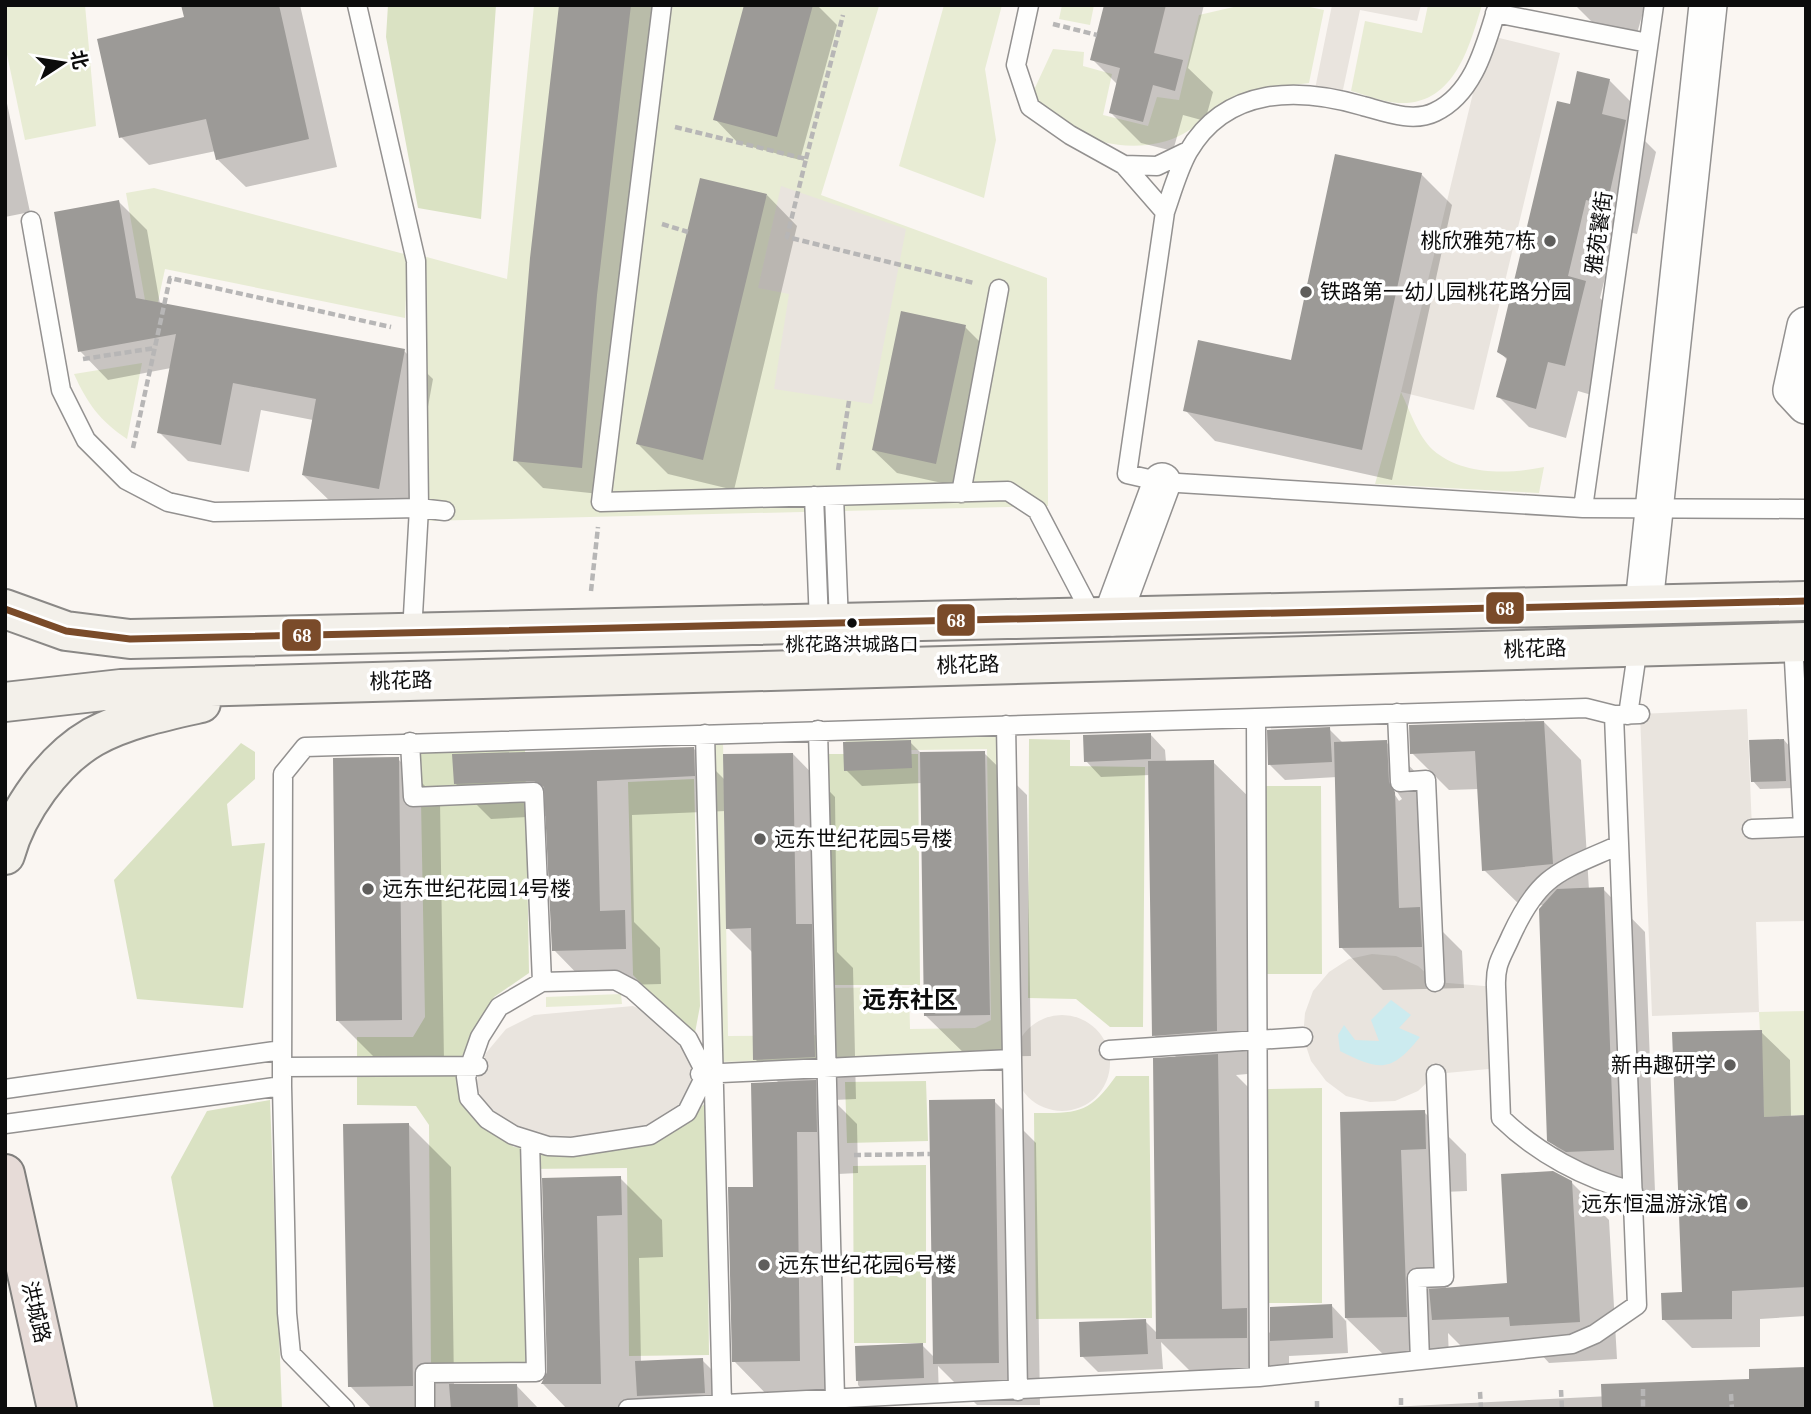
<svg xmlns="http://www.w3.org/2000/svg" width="1811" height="1414" font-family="'Times New Roman','Noto Sans SC',serif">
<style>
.green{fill:#e8ecd4}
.forest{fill:#dae2c3}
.plaza{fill:#e9e4de}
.water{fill:#ccebef}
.shadow{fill:#0003;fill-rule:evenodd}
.building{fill:#9c9a97}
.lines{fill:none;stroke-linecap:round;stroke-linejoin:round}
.lane-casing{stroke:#939190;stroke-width:21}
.street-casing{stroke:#939190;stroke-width:40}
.secondary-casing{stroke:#8a8886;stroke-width:42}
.highway-casing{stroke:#807f7d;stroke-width:42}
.path{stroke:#b7b6b6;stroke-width:4.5;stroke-dasharray:7 3.5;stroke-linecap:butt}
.lane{stroke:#fefefd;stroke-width:18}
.street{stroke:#fefefd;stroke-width:37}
.secondary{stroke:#f3f0ea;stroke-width:38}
.highway{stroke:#e6dbd7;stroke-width:38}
.bus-1-casing{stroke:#fff;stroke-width:12}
.bus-1{stroke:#7a4b2a;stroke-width:7}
.poi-dot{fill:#5f5e5c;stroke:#fff;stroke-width:2.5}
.bus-dot{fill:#0c0c0c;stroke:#fff;stroke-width:2.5}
.labels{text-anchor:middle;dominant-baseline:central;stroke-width:7;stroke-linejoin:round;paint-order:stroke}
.bus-label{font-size:19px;fill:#0c0c0c;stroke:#fff}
.street-label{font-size:21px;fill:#0c0c0c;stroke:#fff}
.poi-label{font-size:21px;fill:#0c0c0c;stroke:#fff;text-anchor:start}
.quarter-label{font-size:24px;font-weight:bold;fill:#0c0c0c;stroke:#fff}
.line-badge{stroke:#fff;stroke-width:2.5}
.badge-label{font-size:19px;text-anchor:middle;font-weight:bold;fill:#fff}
</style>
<rect width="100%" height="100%" fill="#faf6f2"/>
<path class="green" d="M5 5H85L96 126 25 140 5 45Z
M534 5 879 6 821 195 1047 278 1048 506 424 521 423 256 507 279Z
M944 5H1002L985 69 996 140 984 198 899 166Z
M1062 5H1094L1090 25 1059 19Z
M1242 5H1300L1324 10 1309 83C1289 86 1264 86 1245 93 1222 102 1204 122 1183 134 1136 160 1056 141 1033 92L1053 49 1084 52 1083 66 1112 74 1103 115 1148 126 1157 97 1179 100 1199 15Z
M1428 5H1482C1469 48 1454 106 1398 103 1383 102 1366 95 1351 91L1365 21 1422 33Z
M154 188 408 255 405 318 165 269 151 334 126 193Z
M142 363 127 439C100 421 87 403 74 374Z
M1401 392C1410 411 1418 436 1433 450 1463 476 1509 474 1544 467L1539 493 1375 484Z
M1003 730 1008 1058 714 1062 706 740H723L728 1036 827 1035 826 988 909 987 910 1029 975 1028 991 1020 987 749 846 751 845 732Z
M621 994 622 1004 546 1007V997Z
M1806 1011V1115L1764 1117 1759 1012Z"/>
<path class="forest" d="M388 5H496L481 219 418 208 386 37Z
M1029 739 1070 740V766L1145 767 1143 1027H1110L1076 999 1028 998Z
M241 743 255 752V779L227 804 232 846 265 843 243 1008 137 999 114 880Z
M525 745 529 973 494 997 456 1067 466 1108 476 1122 514 1147 576 1152 657 1138 706 1103 709 1355 629 1356 627 1168 525 1169 533 1366 431 1367 429 1125 416 1106 357 1105V1037H413L425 1017 420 747Z
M825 754H918L920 985H827Z
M694 779 700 1006 694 1038 633 975 628 782Z
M1262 786H1321L1322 974H1263Z
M1116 1076H1149L1152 1318 1036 1319 1034 1113C1079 1113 1089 1114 1116 1076Z
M926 1081 928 1141 847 1143 845 1082Z
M1322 1088V1303H1266L1267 1089Z
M270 1100 282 1409H214L171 1177 207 1111Z
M926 1165V1343H854L853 1166Z"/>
<path class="plaza" d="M1332 5H1421L1417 21 1360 10 1341 99 1314 94Z
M1487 35 1560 53 1474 410 1401 392Z
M781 186 906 229 872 404 774 389 789 294 758 288Z
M1747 709 1752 829 1806 825V921L1756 922 1759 1012 1652 1016 1640 714Z
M1372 954 1396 956 1418 966 1436 982 1496 987 1499 1068 1436 1074 1418 1091 1395 1101 1370 1102 1346 1096 1326 1081 1311 1061 1303 1037 1305 1013 1313 991 1329 972 1349 959Z
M633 1006 649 1013 681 1037 699 1074 676 1113 651 1127 569 1141 534 1134 507 1122 486 1104 475 1086 486 1053 506 1029 534 1015Z
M1014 1063a48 48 0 1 1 96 0a48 48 0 1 1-96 0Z"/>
<path class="water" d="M1391 1000 1411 1015 1399 1028 1420 1037C1391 1073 1380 1071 1340 1051L1338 1035 1344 1025 1355 1040 1379 1041 1371 1020Z"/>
<path class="shadow" d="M183 5H300L337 167 246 187 217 159 216 151 149 165 121 137 186 18Z
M561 5H662L609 495 543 488 515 460Z
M746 5H817L837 25 800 160 738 143 715 119Z
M1106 5H1204L1188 68 1213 92 1205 121 1183 115 1173 151 1141 143 1111 113 1118 85 1092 59Z
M1575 5H1645L1636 37 1597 27Z
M1609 80 1640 111 1635 131 1656 152 1637 234 1617 229 1600 298 1615 313 1595 396 1578 391 1566 438 1529 427 1498 396 1508 361 1499 351 1571 106Z
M5 94 30 212 5 217Z
M1421 174 1452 205 1392 480 1215 441 1185 410 1292 362Z
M767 195 797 226 734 490 668 474 638 444Z
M119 202 147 230 160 304 404 351 433 379 408 517 332 503 303 475 313 420 261 410 249 472 188 461 159 432 171 368 108 380 80 351Z
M965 327 988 350 960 487 897 473 873 450Z
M1544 722 1581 760 1589 890 1603 889 1645 932 1655 1192 1610 1194 1592 1182 1549 1140 1545 905 1522 907 1484 870 1479 789 1449 790 1412 753Z
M1329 729 1343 743 1386 742 1428 785 1440 929 1462 951 1464 988 1383 990 1341 947 1337 777 1285 780 1269 764ZM1387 783H1391L1402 799 1399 801Z
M1150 734 1165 750 1166 762H1213L1256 804 1259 1073 1236 1075 1259 1098 1263 1326 1272 1335 1331 1305 1346 1321 1342 1113 1424 1112 1466 1154 1467 1191 1443 1192 1446 1289 1509 1284 1571 1182 1609 1220 1617 1359 1549 1363 1541 1354 1472 1357 1448 1333 1449 1359 1389 1360 1346 1318 1348 1353 1289 1356V1380L1200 1381 1161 1342 1163 1369 1098 1372 1082 1356 1145 1321 1158 1334 1178 1059 1154 1035 1150 775 1101 777 1086 761Z
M1784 740 1791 748 1793 788 1760 789 1753 781Z
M910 742 922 754 984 753 1027 795 1031 1056 968 1057 925 1015 922 783 862 786 846 770Z
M693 748 725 780 793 754 835 797 837 952 853 968 856 1099 833 1100 857 1124 858 1173 838 1174 842 1403 776 1404 734 1361 754 1189 779 1083 755 1059 753 953 728 928 726 811 632 815 634 922 660 948 661 984 589 986 554 950 547 816 491 819 455 783Z
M398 759 440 801 444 1062 380 1063 338 1021Z
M1761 1032 1790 1060 1791 1117 1806 1116V1316L1760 1319V1347L1692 1348 1664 1320 1684 1294Z
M994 1101 1036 1143 1040 1405H977L938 1366 939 1398 874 1401 858 1385 857 1348 922 1345 935 1358Z
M409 1125 451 1167 454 1386 516 1385 539 1409H372L350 1386Z
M620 1178 662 1220 663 1257 639 1258 641 1363 702 1360 718 1376 719 1409H651L642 1399V1409H567L543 1384 549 1372 544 1179Z
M1751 1380 1806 1409H1350L1651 1394Z
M924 1407 926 1409H892Z"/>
<path class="building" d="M181 5H279L309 139 216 160 206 119 119 138 97 39 184 17Z
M559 5H631L597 295 582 468 513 461 530 258Z
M744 5H813L777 137 713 120Z
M1104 5H1166L1154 53 1183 60 1175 91 1153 85 1143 122 1109 113 1120 68 1090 60Z
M1577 71 1610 79 1602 114 1626 120 1607 205 1586 200 1568 276 1586 281 1565 366 1548 362 1536 409 1496 397 1507 358 1497 352 1557 101 1570 104Z
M1335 154 1422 173 1362 450 1183 411 1198 340 1291 360Z
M700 178 767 194 703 460 636 444Z
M119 200 136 298 405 349 379 489 302 475 316 399 233 383 221 445 157 433 176 334 78 352 54 212Z
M901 311 966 325 936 464 872 450Z
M1544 721 1553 864 1482 871 1475 751 1410 754 1409 725Z
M1330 727 1332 762 1268 765 1267 730Z
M1151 733V759L1084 762 1083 735Z
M1784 739 1786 781 1751 782 1749 740Z
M911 740 912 768 844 771 843 742Z
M1387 740 1389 782 1395 792 1399 908 1420 907 1422 947 1339 948 1334 742Z
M694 747 695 776 597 781 600 911 625 910 626 949 552 951 544 787 534 781 454 784 452 754Z
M985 751 990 1015 924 1016 920 752Z
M793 753 796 924H812L815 1057 753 1060 751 928 726 929 723 754Z
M399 757 402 1020 336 1021 333 758Z
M1214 760 1217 1031 1152 1036 1148 761Z
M1604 887 1614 1150 1566 1152 1547 1141 1539 909 1557 889Z
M1762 1030 1764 1117 1806 1115V1287L1732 1291V1319L1662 1320 1661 1293 1682 1292 1672 1032Z
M1218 1054 1222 1309 1247 1308V1338L1156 1339 1153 1058Z
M816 1080 817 1132H797L800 1361 732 1362 728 1187H753L751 1083Z
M995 1099 999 1363 933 1364 929 1100Z
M1425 1110 1426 1149 1401 1150 1407 1317 1345 1318 1340 1112Z
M409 1123 413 1386 348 1387 343 1124Z
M1553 1171 1572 1181 1580 1322 1510 1326 1509 1317 1432 1320 1429 1289 1507 1283 1501 1174Z
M621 1176 622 1215 597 1216 601 1384H541L547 1372 542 1178Z
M1332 1304 1333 1338 1270 1341V1307Z
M1146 1319 1148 1354 1080 1357 1079 1322Z
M923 1343 924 1378 856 1381 855 1346Z
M703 1358 705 1393 637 1396 635 1361Z
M1806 1367V1409H1602L1601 1384 1749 1379V1369Z
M449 1384H517L518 1409H451Z"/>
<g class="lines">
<defs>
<path id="lane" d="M357 5 416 261 419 508 412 633
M662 5 601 502 1008 491 1037 510 1093 617
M1029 5 1016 65 1030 107 1070 135 1124 165 1165 212 1127 474 1162 482 1583 508 1806 509
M1495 13 1648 43
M1124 165 1157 166 1188 151
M1165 212C1172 192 1178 170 1188 152 1226 86 1299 87 1363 106 1385 112 1413 123 1435 112 1475 93 1486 43 1498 5
M31 221 61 390 86 440 126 480 168 502 214 512 419 508 445 511
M961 493 999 289
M814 496 819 623
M834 496 839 623
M1583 508 1654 5
M1397 713 1400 782 1426 780 1435 982
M1628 715 1638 646
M1256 718 1259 1377
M1006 725 1018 1391
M818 730 835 1398
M705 734 722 1404
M410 742 413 797 534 792 542 982
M1752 829 1803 827 1793 642
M1619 845C1559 872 1540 873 1511 936 1502 957 1495 963 1496 987L1501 1118C1537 1153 1585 1179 1633 1191
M615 980 632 989 688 1039 706 1074 687 1112 650 1135 572 1147 548 1146 513 1135 487 1119 469 1098 466 1077 480 1037 499 1007 542 982Z
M1109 1050 1303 1037
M282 1067 478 1066
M700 1074 1012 1059
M5 1089 282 1050V1086L5 1124
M1420 1360 1417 1278 1444 1277 1436 1074
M345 1409 291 1354 287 1313 282 1086 283 774 305 747 1586 708 1614 715 1640 714
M425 1409V1373L536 1372 530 1141
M628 1409 1259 1377 1572 1344 1595 1334 1637 1305 1614 715"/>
<path id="street" d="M1806 326 1792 390 1806 405
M1644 604 1708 5
M1112 617 1162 482"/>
<path id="secondary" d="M5 609 66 631 130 639 1806 601
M5 702 121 689 1806 642
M5 855C17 811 53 760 93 737 126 719 165 711 201 703"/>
<path id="highway" d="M5 1174 57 1409"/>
</defs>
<use href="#lane" class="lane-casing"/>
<use href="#street" class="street-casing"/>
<use href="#secondary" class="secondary-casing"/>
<use href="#highway" class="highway-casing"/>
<path class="path" d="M1053 24 1097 35
M675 127 806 159 787 237 974 283
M806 159 843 15
M662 224 688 232
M83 359 155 348
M133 448 170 278 391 327
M838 470 849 401
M591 591 598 527
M854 1155 930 1154
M1643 1389V1409
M1561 1390 1562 1409
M1480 1392 1481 1409
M1731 1394 1732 1409
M1401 1398V1409
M1317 1401V1409"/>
<use href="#lane" class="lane"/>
<use href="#street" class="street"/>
<use href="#secondary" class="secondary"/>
<use href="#highway" class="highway"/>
<defs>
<path id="bus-1" d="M5 609 66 631 130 639 1806 601"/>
</defs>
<use href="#bus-1" class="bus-1-casing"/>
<use href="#bus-1" class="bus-1"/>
</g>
<g class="poi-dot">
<circle cx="1550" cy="241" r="7"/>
<circle cx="1306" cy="292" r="7"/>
<circle cx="760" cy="839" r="7"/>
<circle cx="368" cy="889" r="7"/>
<circle cx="1730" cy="1065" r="7"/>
<circle cx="1742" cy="1204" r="7"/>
<circle cx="764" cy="1265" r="7"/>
</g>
<circle class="bus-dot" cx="852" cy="623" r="6"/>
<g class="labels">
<g class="bus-label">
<text x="852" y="644">桃花路洪城路口</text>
</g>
<g class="street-label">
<text transform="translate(1599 233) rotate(-82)">雅苑饕街</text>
<text transform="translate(1535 649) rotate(-2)">桃花路</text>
<text transform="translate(968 665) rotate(-2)">桃花路</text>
<text transform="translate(401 681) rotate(-2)">桃花路</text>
<text transform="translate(36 1312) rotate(77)">洪城路</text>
</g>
<g class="poi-label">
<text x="1536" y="241" text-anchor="end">桃欣雅苑7栋</text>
<text x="1320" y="292">铁路第一幼儿园桃花路分园</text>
<text x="774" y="839">远东世纪花园5号楼</text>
<text x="382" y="889">远东世纪花园14号楼</text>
<text x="1716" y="1065" text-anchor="end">新冉趣研学</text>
<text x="1728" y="1204" text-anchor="end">远东恒温游泳馆</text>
<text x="778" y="1265">远东世纪花园6号楼</text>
</g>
<g class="quarter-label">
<text x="910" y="1000">远东社区</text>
</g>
</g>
<g class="line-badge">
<rect x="1485" y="591" width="40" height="34" rx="7" fill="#7a4b2a"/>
<rect x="936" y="603" width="40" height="34" rx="7" fill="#7a4b2a"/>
<rect x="281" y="618" width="41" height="34" rx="7" fill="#7a4b2a"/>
</g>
<g class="badge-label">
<text x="1505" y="615">68</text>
<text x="956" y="627">68</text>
<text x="302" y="642">68</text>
</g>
<rect width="1811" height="1414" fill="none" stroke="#0c0c0c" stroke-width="14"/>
<g transform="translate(63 63) rotate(78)" stroke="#ffffff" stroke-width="5" paint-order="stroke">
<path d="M0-5L12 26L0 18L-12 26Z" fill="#0c0c0c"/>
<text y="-10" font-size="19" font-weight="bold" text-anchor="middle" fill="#0c0c0c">北</text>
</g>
</svg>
